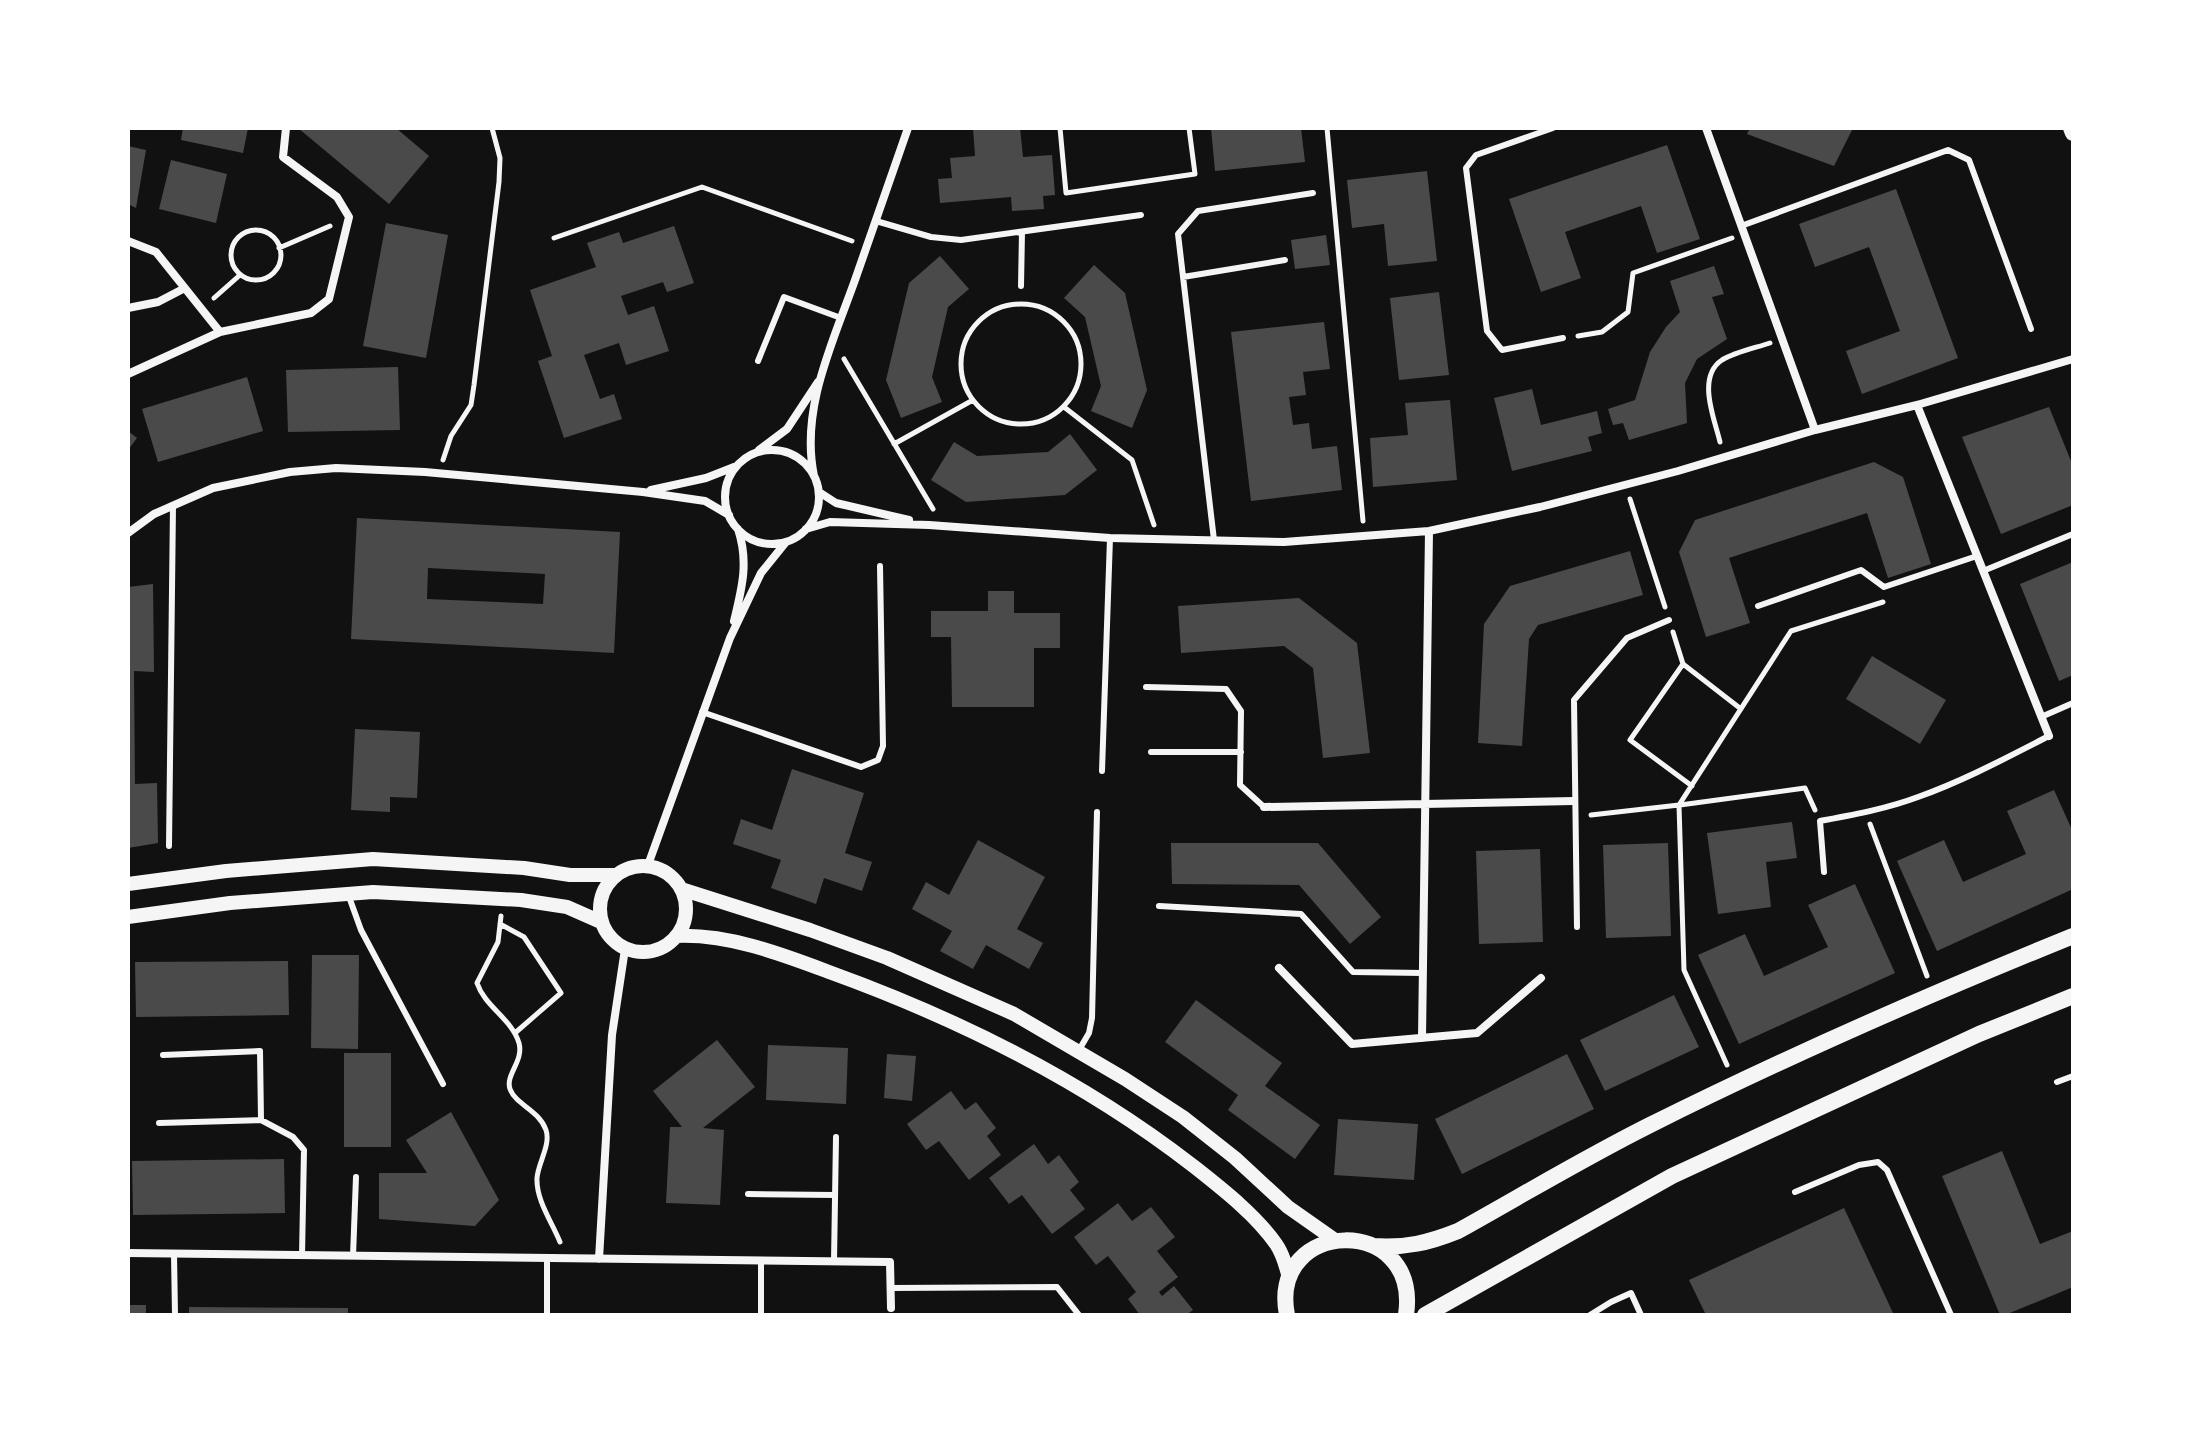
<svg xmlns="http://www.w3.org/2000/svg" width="2201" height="1443" font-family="Helvetica,sans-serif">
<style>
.building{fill:#4a4a4a;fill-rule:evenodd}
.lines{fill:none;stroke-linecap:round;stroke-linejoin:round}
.path{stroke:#f5f5f5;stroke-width:5}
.service{stroke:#f5f5f5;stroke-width:6}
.minor{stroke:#f5f5f5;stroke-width:8}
.tertiary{stroke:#f5f5f5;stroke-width:14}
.secondary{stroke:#f5f5f5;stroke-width:16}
</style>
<rect width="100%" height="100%" fill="#111"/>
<path class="building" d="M183 128H248L243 153 181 140Z
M298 128H396L429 156 389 204Z
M973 128H1020L1023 157 1052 155 1055 195 1043 196 1044 209 1012 211 1011 197 940 203 938 179 952 178 950 158 975 156Z
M1211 128H1301L1305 162 1215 171Z
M1750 128H1853L1834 166 1747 134Z
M1667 145 1700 239 1657 253 1641 206 1565 232 1581 278 1541 292 1509 199Z
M128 146 146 150 136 208 128 204Z
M171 160 227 174 216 223 159 209Z
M1427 171 1437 261 1388 266 1384 224 1352 228 1347 180Z
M1896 189 1958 358 1862 394 1846 351 1900 331 1869 247 1815 267 1799 224Z
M386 223 448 235 426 358 363 346Z
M674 226 694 283 667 292 663 282 621 296 628 315 654 306 669 351 626 365 619 343 584 355 600 399 614 394 622 419 564 438 538 361 552 356 530 290 596 267 587 243 619 232 623 243Z
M1326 235 1330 265 1295 269 1291 240Z
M940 256 969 289 948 307 932 377 942 402 901 418 886 380 909 283Z
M1094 265 1125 293 1147 390 1132 428 1091 411 1101 386 1085 317 1064 298Z
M1714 266 1724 294 1712 297 1727 339 1697 359 1685 383 1687 423 1629 440 1623 423 1613 425 1608 409 1635 400 1650 352 1666 327 1680 312 1670 281Z
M1439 292 1449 375 1399 380 1390 298Z
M1324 322 1330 369 1303 372 1306 395 1289 397 1293 425 1309 423 1312 449 1337 446 1342 490 1251 501 1231 332Z
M398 367 400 430 288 432 286 370Z
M247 377 263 431 158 462 142 409Z
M1532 389 1541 425 1597 411 1602 433 1588 437 1592 451 1512 471 1494 398Z
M1450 400 1457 480 1373 487 1370 438 1408 435 1405 403Z
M2049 407 2073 466V505L2001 534 1962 437Z
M128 431 137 438 128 450Z
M1070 434 1097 470 1065 495 966 502 931 480 954 442 977 456 1048 452Z
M1874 462 1903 477 1931 564 1888 578 1867 513 1729 558 1750 623 1706 637 1679 552 1695 520Z
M357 518 620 532 614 653 351 639ZM428 568 545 574 543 604 427 599Z
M1630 551 1643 595 1538 625 1529 639 1522 746 1478 743 1484 624 1510 586Z
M2073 562V675L2059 681 2020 584Z
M153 584 154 672 134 671 135 784 157 783 158 843 128 848V587Z
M988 591H1014V613H1060V648H1034V707H952L951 637H931V611H988Z
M1299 598 1357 643 1370 753 1323 758 1313 668 1284 646 1181 653 1178 606Z
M1872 656 1946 700 1920 744 1846 699Z
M355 729 420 732 417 798 390 797V812L351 810Z
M792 769 864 793 845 853 872 862 862 891 824 878 816 904 771 888 781 860 733 844 741 819 772 830Z
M2054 790 2073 832V889L1937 951 1897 861 1944 840 1963 882 2026 854 2007 811Z
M1792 822 1797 858 1766 862 1771 907 1718 914 1707 833Z
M978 840 1045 877 1017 929 1043 943 1029 969 986 945 973 969 940 951 952 931 912 909 926 882 949 895Z
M1171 843H1318L1381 917 1350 944 1299 885 1172 884Z
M1668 843 1671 936 1606 938 1603 845Z
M1540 849 1543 942 1479 944 1476 851Z
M1855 884 1895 973 1739 1044 1698 955 1745 934 1764 976 1828 947 1808 905Z
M312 955H359L358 1049 311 1048Z
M288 961 289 1015 136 1017 135 962Z
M1674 995 1699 1047 1605 1091 1580 1040Z
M1196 1000 1282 1063 1265 1086 1320 1125 1295 1159 1228 1110 1238 1095 1165 1042Z
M717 1040 755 1087 703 1128 724 1130 720 1205 666 1203 670 1127H682L653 1091Z
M768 1045 848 1048 846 1104 766 1100Z
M344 1053H391V1147H344Z
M887 1054 916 1056 912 1101 884 1098Z
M1567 1054 1594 1109 1462 1174 1435 1119Z
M951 1091 965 1110 976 1102 996 1128 987 1136 1001 1155 969 1180 939 1141 926 1150 907 1124Z
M451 1112 499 1200 475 1226 379 1219V1173H427L406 1140Z
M1338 1119 1418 1124 1414 1180 1334 1175Z
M1034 1144 1048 1164 1059 1155 1079 1182 1070 1190 1085 1209 1052 1234 1022 1195 1009 1204 989 1178Z
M2002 1151 2040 1244 2073 1231V1287L2005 1315H2000L1942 1176Z
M284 1159 285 1213 133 1215 132 1161Z
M1118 1203 1132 1221 1151 1207 1175 1237 1157 1251 1178 1277 1159 1292 1162 1296 1174 1286 1193 1310 1186 1315H1140L1128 1299 1136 1292 1108 1256 1096 1265 1074 1237Z
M1844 1208 1894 1315H1706L1689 1280Z
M128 1305H146V1315H128Z
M189 1307 348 1308V1315H189Z"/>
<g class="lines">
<path class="path" d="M1060 128 1066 193 1195 174 1189 128
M1327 128 1363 521
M231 255a25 25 0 1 1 50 0a25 25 0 1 1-50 0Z
M554 238 702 187 852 241
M279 248 330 226
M214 298 240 275
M961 364a60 60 0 1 1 120 0a60 60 0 1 1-120 0Z
M1578 336 1602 332 1628 312 1633 273 1732 238
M844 359 933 509
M1064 407 1132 460 1154 525
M1720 442C1715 420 1696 377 1722 360 1735 352 1755 348 1770 343
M894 444 973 400
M443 460 451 436 471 405 474 385 499 182 500 158 492 128
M1630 499 1665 607
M1673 632 1683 664 1741 709
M1683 664 1630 740 1692 786
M1679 805 1791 631 1883 602
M1680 805 1805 788 1815 810
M1591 815 1679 805 1684 970 1727 1065
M1870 824 1927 976
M501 916 498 942 477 983C485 1007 512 1019 519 1043 524 1061 505 1075 510 1089 516 1105 539 1110 546 1130 551 1145 538 1163 537 1178 536 1200 552 1222 560 1242
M500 924 524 937 561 993 515 1033"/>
<path class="service" d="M1553 128 1476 155 1466 168 1487 331 1502 350 1563 338
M876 221 931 237 961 240 1141 215
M1741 226 1948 150 1969 160 2031 329
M1183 277 1285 260
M1021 286 1022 232
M758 361 784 297 841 318
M1214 540 1178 234 1198 211 1313 193
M1983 571 2073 534
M1758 606 1861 570 1884 587 1977 556
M1146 687 1226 689 1241 711 1240 785 1264 807
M702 712 861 767 878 760 883 746 880 566
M2041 717 2073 703
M1151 752H1241
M1102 771 1110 538
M169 846 173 505
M1824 872 1820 821C1852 815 1886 809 1918 797 1963 781 2006 758 2049 736
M348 894 361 930 443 1084
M1159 906 1301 914 1353 972 1423 973
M1577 927 1574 700 1627 638 1669 620
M1079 1050 1089 1033 1092 1018 1097 812
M163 1055 260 1051 261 1120
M2057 1082 2073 1076
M159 1123 261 1120 293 1137 304 1150 302 1256
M1795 1192 1859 1165 1878 1162 1887 1170 1951 1315
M748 1194 835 1195
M174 1254 175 1315
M353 1256 356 1177
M834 1261 836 1137
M891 1288 1057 1287 1079 1315
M547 1315V1258
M761 1315V1261
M1590 1315 1611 1302 1631 1293 1641 1315"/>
<path class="minor" d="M1706 128 1815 430
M128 241 156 252 220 332 311 313 329 299 349 217 337 197 283 157 286 128
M128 308 158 302 183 289
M128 374 220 332
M1917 405 2049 736
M759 450 787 429 818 382
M725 497a47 47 0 1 1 94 0a47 47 0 1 1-94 0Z
M814 476C800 409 833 342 855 280 873 229 890 179 908 128
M651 490 706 478 734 467
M819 492 836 503 909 520
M806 529 830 522 929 525 1110 538 1284 542 1429 531 1540 507 1678 471 1815 430 1917 405 2073 359
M128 533 154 514 213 488 290 472 336 468 425 472 643 492 705 501 729 515
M734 621C742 588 749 562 738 529
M1264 807 1574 801
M648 865 730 638 761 573 786 542
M1279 968 1352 1044 1477 1033 1541 978
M1422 1038 1429 531
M128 1253 890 1262 891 1308
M599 1259 612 1035 625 949"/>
<path class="tertiary" d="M600 909a43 43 0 1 1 86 0a43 43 0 1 1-86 0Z
M128 884 226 871 373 859 524 868 570 875H615
M681 889 810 930 887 958 1014 1014 1125 1079 1183 1117 1235 1158 1288 1207 1335 1240
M128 917 230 903 373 892 521 900 567 907 601 922
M677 936C729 934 781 954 829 972 959 1019 1082 1080 1192 1165 1221 1188 1255 1214 1276 1244 1283 1254 1286 1266 1289 1278"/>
<path class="secondary" d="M2071 128 2073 133
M1374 1246C1406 1248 1428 1243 1458 1231 1521 1196 1584 1158 1650 1125 1788 1056 1930 994 2073 936
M1287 1315C1268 1218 1421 1213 1406 1315
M1425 1315 1672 1176 1979 1034 2073 996"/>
</g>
<rect width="2201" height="1443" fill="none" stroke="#ffffff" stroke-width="260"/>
</svg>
